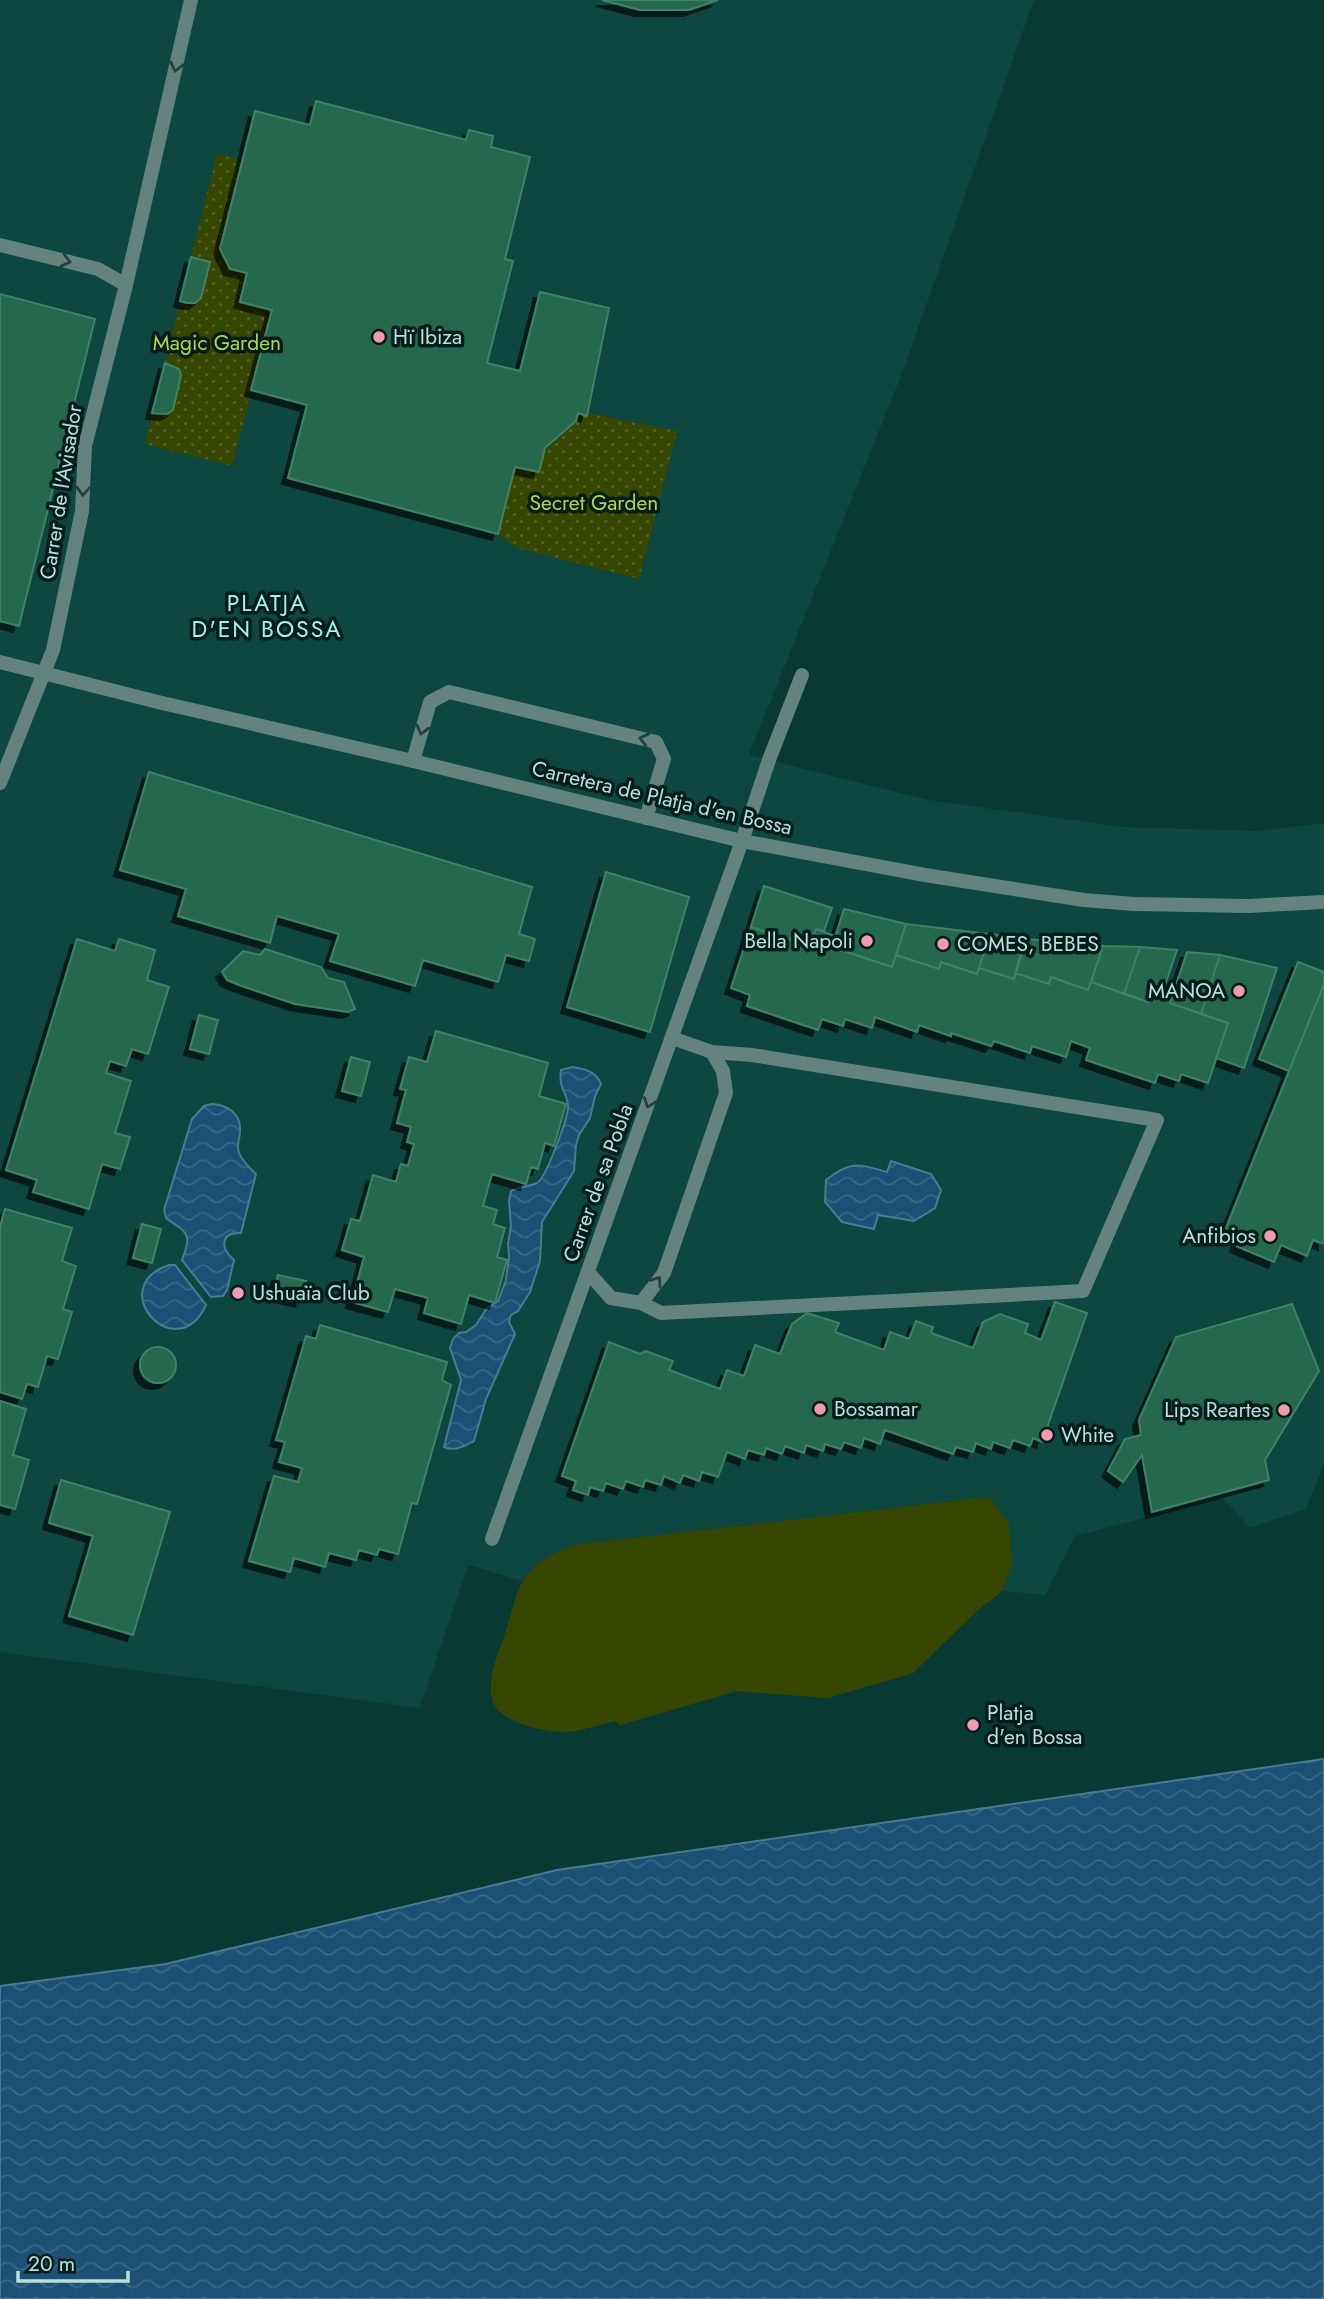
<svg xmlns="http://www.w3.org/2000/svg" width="1324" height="2299" font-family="Jost,sans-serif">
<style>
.built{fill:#0e4640}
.grass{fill:#374700}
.garden{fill:url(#garden-dots)}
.water{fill:url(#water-waves);stroke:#4b7b92;stroke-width:2}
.building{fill:#25684d;stroke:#3f8265;stroke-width:2;filter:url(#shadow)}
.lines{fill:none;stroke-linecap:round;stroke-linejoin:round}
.service{stroke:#63847e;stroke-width:14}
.minor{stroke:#63847e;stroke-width:14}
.tertiary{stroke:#63847e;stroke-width:14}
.oneway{stroke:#25413d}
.poi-dot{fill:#f19ab1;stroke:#031d1a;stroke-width:2.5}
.labels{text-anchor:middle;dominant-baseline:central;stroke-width:7;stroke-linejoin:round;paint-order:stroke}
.poi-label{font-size:21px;fill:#b9e0d9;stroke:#031d1a;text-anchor:start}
.park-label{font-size:21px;fill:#b2d74f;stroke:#031d1a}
.street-label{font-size:21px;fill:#b9e0d9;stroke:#031d1a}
.neighbourhood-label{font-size:23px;letter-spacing:2px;fill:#a0f4e7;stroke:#031d1a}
</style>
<defs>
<pattern id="garden-dots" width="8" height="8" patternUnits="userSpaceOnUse" patternTransform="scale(1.75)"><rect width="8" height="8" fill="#374700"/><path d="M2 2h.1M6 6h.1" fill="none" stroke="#526125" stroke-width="1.8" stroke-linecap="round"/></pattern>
<pattern id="water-waves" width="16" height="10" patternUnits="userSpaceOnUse" patternTransform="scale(1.75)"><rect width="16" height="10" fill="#1c5074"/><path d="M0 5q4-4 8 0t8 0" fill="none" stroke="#3b6987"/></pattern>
<filter id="shadow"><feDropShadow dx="-6" dy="6" stdDeviation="0" flood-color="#0009"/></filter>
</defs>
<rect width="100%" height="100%" fill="#083933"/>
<path class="built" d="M0 0H1034L903 371 749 755 929 800 1123 827 1258 831 1324 823V1464L1306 1509 1250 1528 1223 1498 1075 1536 1045 1595 1002 1591 977 1611 913 1673 828 1698 737 1691 620 1725 615 1721 563 1732 521 1724 507 1718 493 1703 491 1684 499 1653 523 1581 468 1565 420 1708 0 1652Z"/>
<path class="grass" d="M989 1497 1009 1524 1012 1565 1002 1591 977 1611 913 1673 828 1698 737 1691 620 1725 615 1721C599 1725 578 1732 562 1732 542 1731 498 1722 492 1700 487 1679 497 1656 504 1637 509 1622 515 1593 523 1581 536 1561 559 1549 581 1544Z"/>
<path class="garden" d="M217 153 243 161 220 249 230 269 247 273 240 302 272 310 232 466 145 444 152 413 167 414 173 410 181 375C179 366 173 365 165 363L180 301 195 303 201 298 210 262 191 257Z
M578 413 586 416 587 413 677 431 639 579 517 548 498 534 515 467 539 472 545 448 576 421Z"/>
<path class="water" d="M572 1067C585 1069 596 1071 601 1084L595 1096 590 1118 579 1135 576 1145 574 1171 542 1222 540 1261 530 1292 518 1311 511 1315 509 1322 515 1334 486 1399 474 1441C464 1446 455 1452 444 1447L461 1380 450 1348 453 1339 459 1333 466 1332 476 1325 487 1308 498 1301 506 1280 509 1257 508 1244 511 1226 509 1201 511 1191C519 1186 529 1187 537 1183 546 1178 568 1118 568 1107 568 1092 558 1090 561 1070Z
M212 1104C228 1105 241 1114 240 1131 240 1139 236 1145 239 1153 242 1161 250 1168 256 1174L241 1233C220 1232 220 1248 234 1260L227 1290 223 1296 211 1297 182 1260C193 1233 187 1233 166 1218L164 1210 192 1119 204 1106Z
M891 1161 931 1174 941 1190 935 1208 914 1221 878 1215 874 1229 842 1222 825 1202 826 1180C851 1160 858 1164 887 1172Z
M169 1265H175L206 1305C176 1369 103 1287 169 1265Z
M1324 1759V2299H0V1986L166 1964 557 1870Z"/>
<path class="building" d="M602 0H718L689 10H640Z
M316 101 466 140 469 130 493 136 491 147 530 157 505 259 513 261 487 363 520 371 540 292 609 308 587 416 578 413 576 421 545 448 539 472 515 467 498 534 288 478 307 405 251 390 272 310 240 302 247 273 230 269 220 249 255 111 310 125Z
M191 257 210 262 201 298 195 303H187L180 301Z
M0 294 95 319 19 626 0 621Z
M165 363 179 369 181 375 173 410 167 414 152 413Z
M149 772 532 887 519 934 535 939 529 961 506 955 498 982 423 960 415 986 330 961 339 934 277 916 270 943 178 916 186 889 120 870Z
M606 872 689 897 650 1032 567 1007Z
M764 886 832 908 824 931 816 929 810 946 751 927Z
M844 909 906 924 892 967 832 947Z
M906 924 990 934 977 974 941 962 939 969 896 955Z
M751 927 810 946 816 929 835 936 832 947 892 967 896 955 939 969 941 962 977 974 979 968 1014 979 1015 973 1049 984 1051 977 1088 990 1091 982 1148 1002 1154 985 1174 992 1170 1003 1228 1023 1208 1083 1181 1074 1179 1081 1158 1074 1155 1083 1086 1060 1090 1048 1071 1041 1066 1057 1032 1046 1030 1053 994 1041 991 1046 951 1033V1036L919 1025 917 1032 875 1017 872 1028 845 1019 843 1026 822 1019 818 1030 747 1006 750 995 731 988Z
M990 934 1026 939 1014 979 979 968Z
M77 939 115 951 119 939 155 950 147 980 169 987 148 1054 132 1049 126 1066 110 1061 106 1073 131 1081 115 1133 130 1137 120 1169 102 1164 89 1209 33 1192 37 1180 6 1170Z
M1026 939 1103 946 1088 990 1051 977 1049 984 1015 973Z
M1103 946 1140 947 1124 994 1091 982Z
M1140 947 1177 950 1164 988 1154 985 1148 1002 1124 994Z
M265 949 321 967 328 978 344 982 355 1009 348 1012 295 1004 239 985 227 980 222 972 243 951 260 955Z
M1187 952 1220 955 1201 1014 1170 1003Z
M1220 955 1277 968 1244 1068 1216 1058 1228 1023 1201 1014Z
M1298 962 1324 972V984L1289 1071 1259 1059Z
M1324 984V1244L1313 1240 1307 1256 1281 1245 1274 1262 1236 1246 1238 1239 1224 1233Z
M199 1015 218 1020 209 1054 190 1049Z
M436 1031 548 1063 539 1096 566 1104 554 1146 545 1143 538 1169 531 1167 526 1184 492 1174 483 1206 497 1210 493 1224 505 1228 497 1257 507 1260 495 1303 469 1295 461 1324 424 1313 428 1298 395 1289 388 1312 352 1302 364 1257 342 1250 351 1219 360 1221 373 1175 396 1182 401 1164 408 1166 414 1144 407 1142 411 1127 397 1123 406 1090 400 1089 409 1057 427 1062Z
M351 1057 370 1062 361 1096 342 1091Z
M5 1209 72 1228 62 1261 76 1266 63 1309 72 1312 58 1359 47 1356 38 1387 27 1384 22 1399 0 1392V1227Z
M142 1224 161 1229 152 1263 133 1258Z
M278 1275 306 1281 301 1301 273 1294Z
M1055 1302 1087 1313 1042 1442 1033 1438 1030 1446 1013 1440 1010 1448 993 1442 991 1449 976 1443 973 1452 956 1447 953 1454 885 1430 880 1444 864 1438 861 1448 844 1442 841 1449 825 1444 823 1451 806 1445 804 1453 785 1446 782 1454 766 1448 764 1455 748 1450 745 1459 727 1452 718 1477 702 1472 699 1481 683 1475 680 1483 664 1476 661 1485 645 1480 643 1487 626 1481 623 1489 606 1483 603 1491 590 1487 588 1495 573 1490 576 1481 562 1476 609 1342 640 1354 646 1351 673 1361 669 1370 720 1389 727 1370 744 1376 755 1345 780 1354 792 1324 807 1313 839 1323 835 1332 884 1350 890 1332 909 1339 916 1321 933 1327 931 1333 973 1348 983 1322 1000 1314 1028 1324 1025 1333 1041 1340Z
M1292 1304 1319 1371 1265 1460 1269 1480 1152 1512 1142 1455 1123 1482 1108 1471 1125 1439 1141 1435 1139 1420 1176 1337Z
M320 1325 447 1362 442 1380 451 1385 417 1504 412 1503 398 1554 379 1549 377 1555 359 1550 356 1560 329 1553 325 1567 294 1558 290 1572 249 1561 274 1476 298 1482 302 1468 279 1462 285 1442 276 1440 306 1336 316 1339Z
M140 1365a18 18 0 1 1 36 0a18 18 0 1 1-36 0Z
M0 1401 26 1409 13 1455 29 1460 15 1509 0 1505Z
M61 1480 170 1512 133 1635 69 1616 93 1536 49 1523Z"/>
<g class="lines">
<path class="service" d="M0 245 98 269 126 285 85 446 82 511 53 650 0 783
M126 285 191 0
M413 761 430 702 449 692 656 742 664 759 646 818
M742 841 769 760 802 675
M588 1272 611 1298 641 1303 664 1273 726 1093 723 1071 712 1052 672 1038
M641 1303 661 1313 1083 1291 1157 1120 752 1055 712 1052"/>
<path class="minor" d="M492 1539 742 841"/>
<path class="tertiary" d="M0 662 158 702 413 761 742 841 925 875 1084 900 1134 904 1248 906 1324 902"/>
</g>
<defs><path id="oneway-chevron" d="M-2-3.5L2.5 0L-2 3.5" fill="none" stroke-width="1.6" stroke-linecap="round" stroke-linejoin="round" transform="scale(1.75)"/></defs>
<g class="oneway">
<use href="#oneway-chevron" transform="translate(176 67) rotate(103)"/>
<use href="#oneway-chevron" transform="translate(66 261) rotate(14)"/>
<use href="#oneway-chevron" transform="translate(83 491) rotate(93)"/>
<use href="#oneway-chevron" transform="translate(422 730) rotate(105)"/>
<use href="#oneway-chevron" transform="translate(644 739) rotate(-166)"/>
<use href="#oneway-chevron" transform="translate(649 1103) rotate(110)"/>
<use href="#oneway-chevron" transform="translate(657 1281) rotate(-55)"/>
</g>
<g class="poi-dot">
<circle cx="379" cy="337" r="7"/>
<circle cx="867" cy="941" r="7"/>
<circle cx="943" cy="944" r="7"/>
<circle cx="1239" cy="991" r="7"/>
<circle cx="1270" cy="1236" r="7"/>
<circle cx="238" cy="1293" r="7"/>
<circle cx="820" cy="1409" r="7"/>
<circle cx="1284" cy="1410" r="7"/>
<circle cx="1047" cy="1435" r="7"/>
<circle cx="973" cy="1725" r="7"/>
</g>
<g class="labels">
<g class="poi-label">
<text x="393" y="337">Hï Ibiza</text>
<text x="853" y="941" text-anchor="end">Bella Napoli</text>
<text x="957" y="944">COMES, BEBES</text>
<text x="1225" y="991" text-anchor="end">MANOA</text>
<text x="1256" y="1236" text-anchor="end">Anfibios</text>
<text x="252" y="1293">Ushuaïa Club</text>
<text x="834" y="1409">Bossamar</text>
<text x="1270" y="1410" text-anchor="end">Lips Reartes</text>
<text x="1061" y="1435">White</text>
<text x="987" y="1713">Platja<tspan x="987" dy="24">d'en Bossa</tspan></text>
</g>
<g class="park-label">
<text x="217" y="343">Magic Garden</text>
<text x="594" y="503">Secret Garden</text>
</g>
<g class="street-label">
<text transform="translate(61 492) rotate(-81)">Carrer de l'Avisador</text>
<text transform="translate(662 798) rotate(13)">Carretera de Platja d'en Bossa</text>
<text transform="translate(598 1183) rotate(-70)">Carrer de sa Pobla</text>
</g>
<g class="neighbourhood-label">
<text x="267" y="603">PLATJA<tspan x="267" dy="26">D'EN BOSSA</tspan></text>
</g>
</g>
<path d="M18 2271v10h110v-10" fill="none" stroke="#b9e0d9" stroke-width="3.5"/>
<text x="28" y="2271" font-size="21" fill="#b9e0d9" stroke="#031d1a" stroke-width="5" paint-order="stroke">20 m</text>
</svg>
